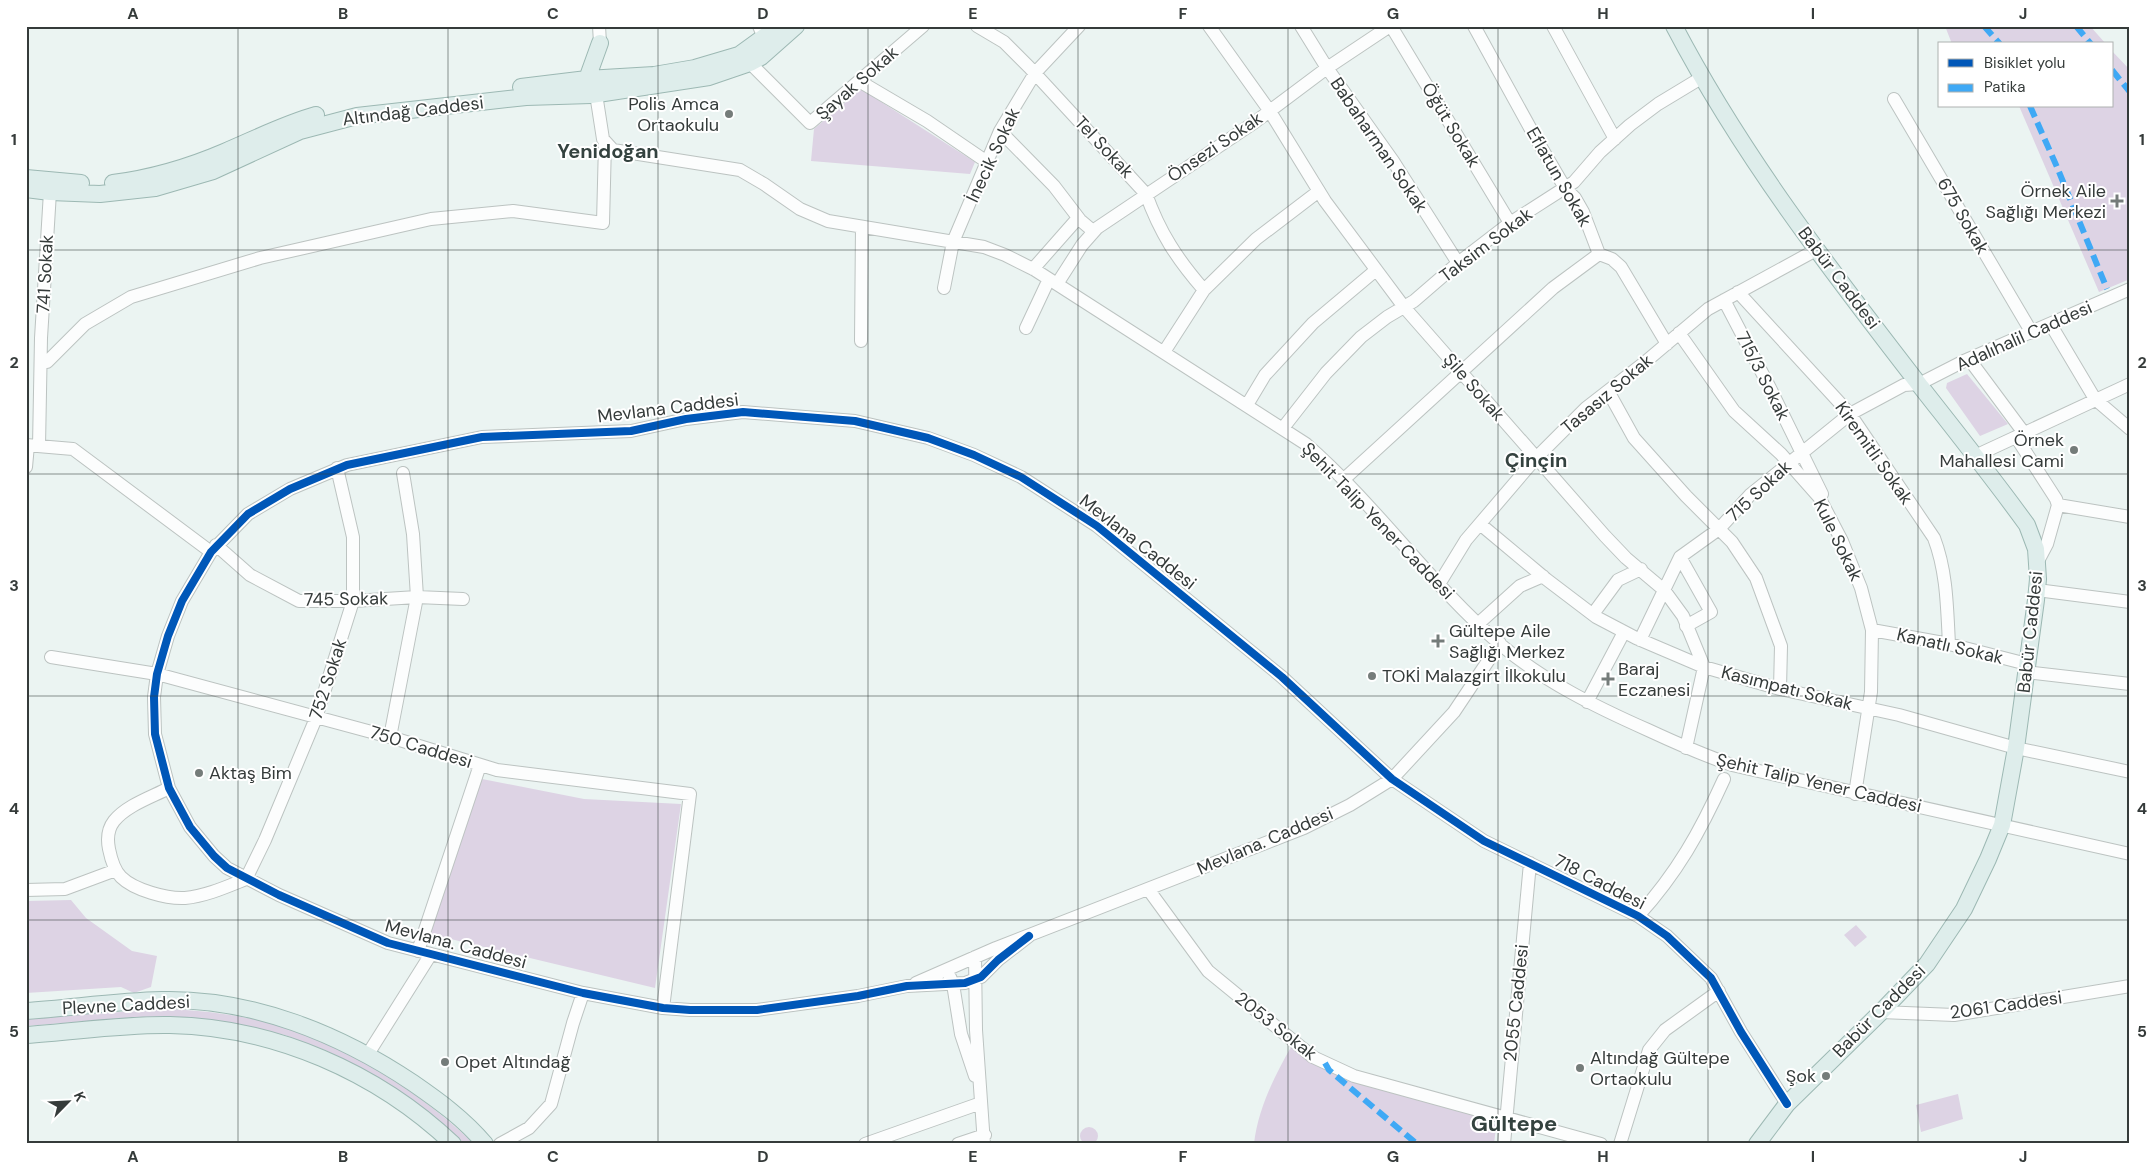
<svg xmlns="http://www.w3.org/2000/svg" width="2156" height="1170" font-family="'DM Sans',sans-serif">
<style>
.green{fill:#ddd3e4}
.lines{fill:none;stroke-linecap:round;stroke-linejoin:round}
.minor-casing{stroke:#bcc3c1;stroke-width:14}
.major-casing{stroke:#9cb8b3;stroke-width:18}
.minor{stroke:#fcfdfd;stroke-width:12}
.major{stroke:#deedeb;stroke-width:16}
.quiet{stroke:#3fa9f5;stroke-width:6;stroke-dasharray:12 6;stroke-linecap:butt}
.cycleway-casing{stroke:#fff;stroke-width:11}
.cycleway{stroke:#0057b8;stroke-width:8}
.grid{fill:none;stroke:#353b3a;stroke-width:1;stroke-opacity:0.55}
.poi-dot{fill:#757c7a;stroke:#fff;stroke-width:2}
.labels{text-anchor:middle;dominant-baseline:central;stroke-width:4;stroke-linejoin:round;paint-order:stroke}
.street-label{font-size:18px;fill:#353b3a;stroke:#fff}
.poi-label{font-size:18px;fill:#353b3a;stroke:#fff;text-anchor:start}
.quarter-label{font-size:20px;font-weight:bold;fill:#34423f;stroke:#fff}
.district-label{font-size:22px;font-weight:bold;fill:#34423f;stroke:#fff}
.neatline{fill:none;stroke:#353b3a;stroke-width:2}
.grid-label{font-size:16px;text-anchor:middle;font-weight:bold;fill:#353b3a}
</style>
<rect width="100%" height="100%" fill="#ebf4f2"/>
<path class="green" d="M1945 26H2090L2106 44H1996V41L1988 44H1952Z
M2112 51 2130 70V279L2099 292 2019 106H2112Z
M861 89 975 162 970 174 811 161 814 129Z
M1967 374 2008 424 1980 436 1946 388 1947 383Z
M482 779 584 799 681 804 655 988 430 934Z
M71 900 86 918 132 951 157 956 151 987 134 993 121 987 26 993V901Z
M1856 925 1867 937 1855 947 1844 935Z
M169 1009C214 1011 261 1018 303 1032 321 1039 338 1048 354 1057 398 1081 438 1109 474 1144H463L368 1072 325 1050 285 1035 202 1019 174 1017H137L26 1026V1018Z
M1291 1047 1341 1078 1492 1120 1496 1127 1494 1144H1254C1258 1109 1274 1077 1291 1047Z
M1958 1094 1963 1119 1921 1132 1916 1105Z
M1080 1136a9 9 0 1 1 18 0a9 9 0 1 1-18 0Z"/>
<g class="lines">
<defs>
<path id="minor" d="M599 26 600 43
M759 26 764 38
M977 26 1004 42 1029 67 1146 194C1160 233 1177 259 1204 290
M1209 26 1269 110 1325 201 1404 307 1605 536 1626 558 1664 590 1683 616 1704 667 1686 748
M1301 26 1327 68 1393 161 1458 263
M1391 26 1510 223
M1474 26 1534 135 1565 188 1575 198 1583 212 1599 254
M1553 26 1615 139
M750 63 810 123 923 26
M859 81 927 121 987 162
M596 94 603 139 613 150 740 170 764 184 800 209 828 221 984 247 1005 255 1035 270 1306 444C1376 505 1430 584 1501 645 1545 682 1596 707 1648 730 1676 743 1703 755 1732 765L2130 854
M1894 99 2032 333
M1000 131 1054 186 1080 220 1093 231
M1599 254 1612 259 1621 267 1667 344
M1033 269 1078 218
M1057 284 1082 245 1097 228 1255 122 1327 68 1390 26
M944 288 953 242 1000 131 1035 73 1079 26
M1738 292 1850 414 1934 538C1947 572 1947 608 1949 644
M1724 300 1770 388 1822 494
M2051 325 2095 399 2130 429
M1026 328 1049 279
M1679 333 1734 411 1781 454 1819 497 1842 541 1861 588 1872 630 1871 692 1855 794
M861 341 862 227
M1164 352 1204 290 1256 239 1319 191
M1969 359 2024 433
M47 362 85 324 131 297 260 258 431 219 513 211 603 223 605 143
M1608 391 1634 438 1686 496 1732 542 1756 578 1781 646 1780 689
M1247 405 1265 375 1313 323 1376 270
M1283 428 1326 373 1361 337 1387 317 1414 301 1458 263 1510 223 1574 182 1600 152 1630 125 1658 104 1701 78
M2016 437 2056 499 2058 505
M26 445 73 449 211 552
M39 446 41 338 50 192
M1975 456 2130 384
M26 467 28 445
M1343 480 1553 288 1599 254
M2058 505 2130 517
M1480 524 1546 579 1596 617 1636 638 1704 667 1780 689 1899 715 2016 748 2130 772
M216 545 250 575 299 601H353L417 597 463 599
M1680 557 1711 612 1686 626
M2037 563 2047 544 2058 505
M1439 584 1466 540 1536 458 1586 408 1644 363 1708 309 1816 250
M2037 590 2130 602
M1593 614 1618 580 1641 569
M1479 623 1520 586 1543 576
M1872 630 1949 644 2027 664
M1640 640 1680 557 1719 529 1750 495 1850 414 1904 385 1919 384 1964 361 2130 289
M51 657 157 674 390 737 497 770 690 794 663 1008
M2026 672 2130 684
M1587 702 1624 632
M390 737 417 597 413 534 403 473
M169 788C152 797 127 805 114 821 107 830 107 839 109 849 111 859 114 870 121 877 134 890 167 899 185 898 206 896 226 887 246 879L265 840 316 718 353 601V537L337 468
M1148 889 1208 971 1313 1057 1354 1076 1601 1144
M26 890 65 889 116 870
M1638 916C1677 873 1700 832 1724 779
M1029 936 998 960 981 977 965 983 907 986 858 996 757 1010H690L663 1008 583 993 388 943 279 895 227 868 214 856 190 827 169 788 155 734 154 697 157 674 168 636 182 601 211 552 248 514 290 489 347 465 482 437 631 431 686 419 743 412 855 421 928 438 974 455 1021 477 1097 526 1282 677 1392 779 1484 841 1638 916 1667 936 1711 978 1741 1032 1787 1104
M418 951 480 765
M975 957 976 1030 984 1144
M950 977 953 984 961 1034 975 1076
M916 983 996 948 1304 828 1350 805 1392 779 1454 712 1500 643
M1881 1012 1954 1015 2130 986
M368 1054 431 954
M500 1144 529 1128 551 1104 573 1023 583 993
M865 1144 981 1103
M958 1144 985 1135
M1504 1144 1530 863
M1620 1144 1649 1050 1665 1030 1719 991"/>
<path id="major" d="M1674 26C1742 156 1832 272 1921 387 1957 433 1993 478 2027 525L2036 549 2038 579 2036 600 2016 748 2002 825 1988 859 1964 909 1927 964 1881 1012 1787 1104 1757 1144
M521 87 587 79 654 75 695 68 739 55 779 26
M590 89 587 79 600 43
M26 178 81 183
M113 183C151 178 189 167 224 152 255 139 284 124 316 115
M26 189 50 192 100 194 155 188 213 171 300 131 357 116 526 97 591 95 709 77 750 63 761 57 796 26
M26 1011C71 1008 117 1001 162 1000 252 998 340 1034 413 1083 439 1101 464 1119 485 1144
M26 1035C74 1032 122 1024 170 1025 274 1027 377 1072 453 1144"/>
</defs>
<use href="#minor" class="minor-casing"/>
<use href="#major" class="major-casing"/>
<use href="#minor" class="minor"/>
<use href="#major" class="major"/>
<path class="quiet" d="M1984 26 2000 44
M2076 26 2091 44
M2112 70 2130 92
M2030 106 2057 167 2107 289
M1325 1063 1329 1070 1417 1144"/>
<defs>
<path id="cycleway" d="M1029 936 998 960 981 977 965 983 907 986 858 996 757 1010H690L663 1008 583 993 388 943 279 895 227 868 214 856 190 827 169 788 155 734 154 697 157 674 168 636 182 601 211 552 248 514 290 489 347 465 482 437 631 431 686 419 743 412 855 421 928 438 974 455 1021 477 1097 526 1282 677 1392 779 1484 841 1638 916 1667 936 1711 978 1741 1032 1787 1104"/>
</defs>
<use href="#cycleway" class="cycleway-casing"/>
<use href="#cycleway" class="cycleway"/>
</g>
<path class="grid" d="M238 26V1144M448 26V1144M658 26V1144M868 26V1144M1078 26V1144M1288 26V1144M1498 26V1144M1708 26V1144M1918 26V1144M26 250H2130M26 474H2130M26 696H2130M26 920H2130"/>
<g class="poi-dot">
<circle cx="729" cy="114" r="5"/>
<path d="M2114.5 193.5h5v5h5v5h-5v5h-5v-5h-5v-5h5z"/>
<circle cx="2074" cy="450" r="5"/>
<path d="M1435.5 633.5h5v5h5v5h-5v5h-5v-5h-5v-5h5z"/>
<circle cx="1372" cy="676" r="5"/>
<path d="M1605.5 671.5h5v5h5v5h-5v5h-5v-5h-5v-5h5z"/>
<circle cx="199" cy="773" r="5"/>
<circle cx="445" cy="1062" r="5"/>
<circle cx="1580" cy="1068" r="5"/>
<circle cx="1826" cy="1076" r="5"/>
</g>
<g class="labels">
<g class="street-label">
<text transform="translate(857 83) rotate(-41)">Şayak Sokak</text>
<text transform="translate(413 111) rotate(-7)">Altındağ Caddesi</text>
<text transform="translate(1451 125) rotate(59)">Öğüt Sokak</text>
<text transform="translate(1379 145) rotate(56)">Babaharman Sokak</text>
<text transform="translate(1104 147) rotate(47)">Tel Sokak</text>
<text transform="translate(1215 147) rotate(-34)">Önsezi Sokak</text>
<text transform="translate(993 155) rotate(-65)">İnecik Sokak</text>
<text transform="translate(1559 177) rotate(60)">Eflatun Sokak</text>
<text transform="translate(1963 216) rotate(60)">675 Sokak</text>
<text transform="translate(1486 245) rotate(-37)">Taksim Sokak</text>
<text transform="translate(45 274) rotate(-87)">741 Sokak</text>
<text transform="translate(1839 278) rotate(53)">Babür Caddesi</text>
<text transform="translate(2024 336) rotate(-24)">Adalıhalil Caddesi</text>
<text transform="translate(1763 376) rotate(63)">715/3 Sokak</text>
<text transform="translate(1474 387) rotate(49)">Şile Sokak</text>
<text transform="translate(1607 394) rotate(-40)">Tasasız Sokak</text>
<text transform="translate(668 408) rotate(-7)">Mevlana Caddesi</text>
<text transform="translate(1874 453) rotate(55)">Kiremitli Sokak</text>
<text transform="translate(1759 491) rotate(-43)">715 Sokak</text>
<text transform="translate(1378 521) rotate(46)">Şehit Talip Yener Caddesi</text>
<text transform="translate(1838 540) rotate(64)">Kule Sokak</text>
<text transform="translate(1138 542) rotate(38)">Mevlana Caddesi</text>
<text transform="translate(346 599) rotate(-1)">745 Sokak</text>
<text transform="translate(2030 632) rotate(-84)">Babür Caddesi</text>
<text transform="translate(1950 646) rotate(13)">Kanatlı Sokak</text>
<text transform="translate(328 679) rotate(-72)">752 Sokak</text>
<text transform="translate(1787 688) rotate(14)">Kasımpatı Sokak</text>
<text transform="translate(421 747) rotate(17)">750 Caddesi</text>
<text transform="translate(1819 783) rotate(13)">Şehit Talip Yener Caddesi</text>
<text transform="translate(1265 841) rotate(-23)">Mevlana. Caddesi</text>
<text transform="translate(1600 882) rotate(27)">718 Caddesi</text>
<text transform="translate(456 944) rotate(15)">Mevlana. Caddesi</text>
<text transform="translate(1516 1003) rotate(-84)">2055 Caddesi</text>
<text transform="translate(126 1005) rotate(-3)">Plevne Caddesi</text>
<text transform="translate(2006 1005) rotate(-8)">2061 Caddesi</text>
<text transform="translate(1879 1011) rotate(-45)">Babür Caddesi</text>
<text transform="translate(1276 1026) rotate(38)">2053 Sokak</text>
</g>
<g class="poi-label">
<text x="719" y="104" text-anchor="end">Polis Amca<tspan x="719" dy="21">Ortaokulu</tspan></text>
<text x="2106" y="191" text-anchor="end">Örnek Aile<tspan x="2106" dy="21">Sağlığı Merkezi</tspan></text>
<text x="2064" y="440" text-anchor="end">Örnek<tspan x="2064" dy="21">Mahallesi Cami</tspan></text>
<text x="1449" y="631">Gültepe Aile<tspan x="1449" dy="21">Sağlığı Merkez</tspan></text>
<text x="1618" y="669">Baraj<tspan x="1618" dy="21">Eczanesi</tspan></text>
<text x="1382" y="676">TOKİ Malazgirt İlkokulu</text>
<text x="209" y="773">Aktaş Bim</text>
<text x="1590" y="1058">Altındağ Gültepe<tspan x="1590" dy="21">Ortaokulu</tspan></text>
<text x="455" y="1062">Opet Altındağ</text>
<text x="1816" y="1076" text-anchor="end">Şok</text>
</g>
<g class="quarter-label">
<text x="608" y="151">Yenidoğan</text>
<text x="1536" y="460">Çinçin</text>
</g>
<g class="district-label">
<text x="1514" y="1123">Gültepe</text>
</g>
</g>
<rect width="2156" height="1170" fill="none" stroke="#ffffff" stroke-width="55"/>
<rect x="1938" y="42" width="175" height="65" fill="#ffffff" stroke="#aeb1b0"/>
<rect x="1948" y="59" width="25" height="8" fill="#0057b8" stroke="#aeb1b0"/>
<text x="1984" y="68" font-size="15" fill="#353b3a">Bisiklet yolu</text>
<rect x="1948" y="84" width="25" height="8" fill="#3fa9f5" stroke="#aeb1b0"/>
<text x="1984" y="92" font-size="15" fill="#353b3a">Patika</text>
<g transform="translate(68 1102) rotate(66)" stroke="#ffffff" stroke-width="4" paint-order="stroke">
<path d="M0-4L9 19L0 12L-9 19Z" fill="#353b3a"/>
<text y="-8" font-size="14" font-weight="bold" text-anchor="middle" fill="#353b3a">K</text>
</g>
<rect x="28" y="28" width="2100" height="1114" class="neatline"/>
<g class="grid-label">
<text x="133" y="19">A</text>
<text x="343" y="19">B</text>
<text x="553" y="19">C</text>
<text x="763" y="19">D</text>
<text x="973" y="19">E</text>
<text x="1183" y="19">F</text>
<text x="1393" y="19">G</text>
<text x="1603" y="19">H</text>
<text x="1813" y="19">I</text>
<text x="2023" y="19">J</text>
<text x="14" y="145">1</text>
<text x="2142" y="145">1</text>
<text x="14" y="368">2</text>
<text x="2142" y="368">2</text>
<text x="14" y="591">3</text>
<text x="2142" y="591">3</text>
<text x="14" y="814">4</text>
<text x="2142" y="814">4</text>
<text x="14" y="1037">5</text>
<text x="2142" y="1037">5</text>
<text x="133" y="1162">A</text>
<text x="343" y="1162">B</text>
<text x="553" y="1162">C</text>
<text x="763" y="1162">D</text>
<text x="973" y="1162">E</text>
<text x="1183" y="1162">F</text>
<text x="1393" y="1162">G</text>
<text x="1603" y="1162">H</text>
<text x="1813" y="1162">I</text>
<text x="2023" y="1162">J</text>
</g>
</svg>
